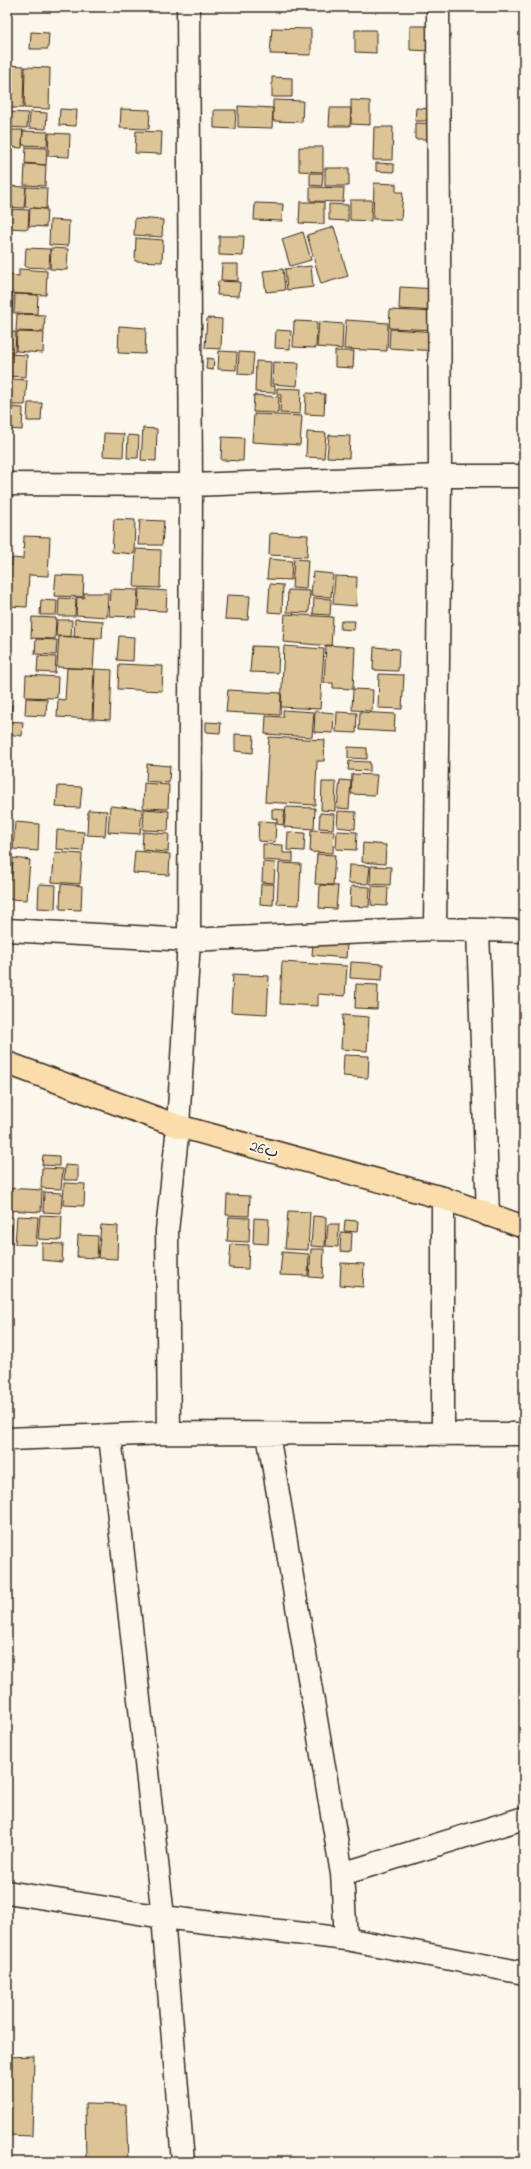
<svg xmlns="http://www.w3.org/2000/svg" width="531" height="2169" font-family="'Indie Flower','Playpen Sans Arabic',sans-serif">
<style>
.building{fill:#ddc494;stroke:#3b2a1e}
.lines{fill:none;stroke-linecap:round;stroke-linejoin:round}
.minor-casing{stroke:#3b2a1e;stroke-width:25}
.highway-casing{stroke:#3b2a1e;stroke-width:25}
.minor{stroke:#fbf7ec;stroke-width:22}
.highway{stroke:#faddab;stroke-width:22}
.labels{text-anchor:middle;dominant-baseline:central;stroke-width:4;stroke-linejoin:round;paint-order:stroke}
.street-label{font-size:16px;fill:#3b2a1e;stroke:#fbf7ec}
</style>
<rect width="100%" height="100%" fill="#fbf7ec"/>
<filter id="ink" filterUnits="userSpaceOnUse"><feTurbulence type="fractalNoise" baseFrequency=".025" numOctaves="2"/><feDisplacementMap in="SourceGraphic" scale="8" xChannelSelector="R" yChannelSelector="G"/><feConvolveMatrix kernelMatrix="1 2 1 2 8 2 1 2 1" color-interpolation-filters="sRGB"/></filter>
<g filter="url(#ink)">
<path class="building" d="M410 26H433L432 51 410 50Z
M272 28 311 29V55L270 54Z
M355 30H376V53L355 52Z
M31 32 49 33 48 49H30Z
M7 65 24 66 23 108H7Z
M25 67 50 68 49 109 24 108Z
M272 77 292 78V97H272Z
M273 100 303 101 302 122 273 121Z
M351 100 370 101V125L351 124Z
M238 106 273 108 272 128 238 127Z
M330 108H351L350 126H329Z
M416 108 436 109 435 121H415Z
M60 109 77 110 76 126 59 125Z
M121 109 150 110 149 129 120 128Z
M214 110H236L235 129 214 128Z
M7 112 28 113 27 128 7 127Z
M30 112 47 113 46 129 29 128Z
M415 123 437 124 436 139H415Z
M374 127H393L392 160H373Z
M7 130H23L22 148 7 147Z
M23 131 48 132 47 146 22 145Z
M136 131 162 132 161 154 135 153Z
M49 133 70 134 69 157 48 156Z
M26 147 47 148 46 165 25 163Z
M299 147H323V172L299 171Z
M376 163 394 164V172L376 171Z
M25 164 46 165 45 186 24 185Z
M325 168H349V186H325Z
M310 173H323L322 186 310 185Z
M374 183 396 184V192H403L401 220 373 219Z
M7 186 26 187 24 208 7 207Z
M26 187 47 188 46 209 25 207Z
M310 187 344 188 343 202 310 201Z
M350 200H372L371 221 350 220Z
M300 202H324V224L299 223Z
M255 203 283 204 282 221 254 220Z
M329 204 348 205V221L329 220Z
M30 208 47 209 46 227 29 226Z
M7 209 29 210 28 229 7 228Z
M135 218 163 220 162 237 134 235Z
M50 220 69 221 68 246 49 245Z
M334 227 348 276 321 284 307 235Z
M303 232 311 260 290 266 282 239Z
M219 236H244L243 256 219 255Z
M136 238 163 240 162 262 135 261Z
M26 248 50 249 49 268 25 267Z
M51 248 68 249 67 270 50 269Z
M222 264H238V281L221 280Z
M311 266 313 287 287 290 285 269Z
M19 269 47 271 46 295 7 293V275L19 276Z
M283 269 285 290 266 292 263 271Z
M218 281 240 282 239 296 217 295Z
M400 287 438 289 437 311 399 309Z
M15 294 38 295 37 314 14 313Z
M7 295H13L12 313 7 312Z
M390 310 437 312 436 330 389 328Z
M17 314 45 315 44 332 16 331Z
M207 318 222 319 221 349 205 348Z
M346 320 388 323 387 351 344 349Z
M294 321 317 322 316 348 293 347Z
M319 322 343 324 342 349 317 347Z
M119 326 146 328 145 354 118 353Z
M390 329 437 332 436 351 389 348Z
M276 330 291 331 290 349 275 348Z
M7 332H16L15 352H7Z
M17 332 44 333 43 353 16 351Z
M219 351 237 352 236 370 218 369Z
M335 351H354L353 368 335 367Z
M239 352 254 353 252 375 238 374Z
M7 354 27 355 26 377 7 376Z
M207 358 214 359 213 370 206 369Z
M256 361 271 362 270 386H275V393L255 392Z
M273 362 299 363 297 386 272 384Z
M7 378H9L8 406H7Z
M11 379 27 380 25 405H10Z
M277 388 301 389 300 414 280 413 281 395H277Z
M306 393 325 394 324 415 305 414Z
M254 395 279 397 278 413 253 412Z
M28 403H42L41 421H27Z
M7 407 23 408 22 430 7 429Z
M254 414 302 416 300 445 252 442Z
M143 428 157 429 156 461 141 460Z
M307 432 326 433 324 458 306 457Z
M104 433 124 434 123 457 103 456Z
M128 435 139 436 138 458H127Z
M329 435 350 436 349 458 327 457Z
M222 437 244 438 243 461 221 460Z
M114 519 135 520 134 554 112 552Z
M140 520 164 521 162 545H138Z
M270 533 308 535 307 557 269 555Z
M24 536 50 537 48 576 29 575 27 607 7 606V565H12V558L23 559Z
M136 549 161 550 160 588 134 587Z
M269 559 292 561 291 580 267 579Z
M294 559 308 560 306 589 292 588Z
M313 572 333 574 331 597 311 596Z
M56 575 84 576 83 597 54 596Z
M335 576 357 577 356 606 333 604Z
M270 584 283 585 282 613 268 612Z
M110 589 138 590 136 617 109 616Z
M139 589 167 591 166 611 138 610Z
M288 590 310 591 309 613 287 612Z
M84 593H108L107 617 76 615 77 597 84 598Z
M227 595 250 596 248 620 225 619Z
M59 598 76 599 75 616H58Z
M314 598 331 599 330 615 313 614Z
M41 600 57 601 56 615H40Z
M285 614 333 617 331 646 283 642Z
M32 617 56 618 55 639 31 638Z
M75 619 103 621 102 638 74 637Z
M57 620H72L71 637 56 636Z
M341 621H355L354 630 340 629Z
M59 636 95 638 93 669 57 667Z
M119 636 134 637 133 661 117 660Z
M36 639 57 640 56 655 35 654Z
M326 645 355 647 353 689 333 688V683H324Z
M252 646 279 647 278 673 250 672Z
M284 646 324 649 320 709 281 707Z
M374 647 399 649 398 671 373 670Z
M38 656 56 657 55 673 37 672Z
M119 664 163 666 162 691 118 689Z
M67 668 94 669 92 719 57 717 58 699 65 700Z
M95 669 112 670 110 720 93 719Z
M379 674 404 675 402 709 378 708Z
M26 675 58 677 57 698 25 697Z
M353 689 373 690 372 711 352 710Z
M228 690 281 693 280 715 226 712Z
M26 698 47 699 46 716 25 715Z
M7 704 12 705 11 717H7Z
M283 710 314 712 312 737 265 734 266 716 283 717Z
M315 711 334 713 333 733 314 732Z
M337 712 357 713 356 733 336 732Z
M360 712 395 714 394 732 359 730Z
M7 721 23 722 22 736 7 734Z
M206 722 221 723 220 733 206 732Z
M235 734 254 735 253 753 235 751Z
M269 737 325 740 324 761H317L315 805 265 802Z
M348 747 367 748V759L348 758Z
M349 761 370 762V771L348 770Z
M147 764 170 766 169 783 146 781Z
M352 774 377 775 375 795 351 794Z
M340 780 351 781 349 809 337 808Z
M322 782H336L335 811 321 810Z
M144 783 169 785 168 809 143 808Z
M58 786 82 787 80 808 56 807Z
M110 806 142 809 140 834 108 832Z
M286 807 315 808 314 829 284 827Z
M144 809 169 811 168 831 143 830Z
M272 809 285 810 283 825 277 824V819L272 818Z
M88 810 107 811 105 836 87 835Z
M338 811 356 812 355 829 337 827Z
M320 813 334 814 333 829 319 828Z
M259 821 276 822 275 842 258 841Z
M15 822 39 824 38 851 13 849Z
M57 830 84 832 83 851 56 849Z
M311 830 334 831 333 853 310 852Z
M337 831 357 832 356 850 336 849Z
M143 832 169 834 168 852 142 850Z
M288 832 305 833 304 851 287 850Z
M363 843 386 845 385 864 362 862Z
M263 844 283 845V853H293V862L263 860Z
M135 851 170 854 169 875 133 873Z
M55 852 82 854 80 884 52 882Z
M317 854 335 855 333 885 315 884Z
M13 858 30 860 27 900 7 899V874H12Z
M263 862 275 863 274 883 262 882Z
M279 863 301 864 299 905 277 904Z
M349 865 370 866 368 884 348 883Z
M371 866 391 867 390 885 370 884Z
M39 884 56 885 55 909 38 908Z
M61 884 82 886 81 910 60 909Z
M261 884H274L273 905 260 904Z
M320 885 338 886 336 909 319 908Z
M351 886 370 887 369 907 350 906Z
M372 886 388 887 387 906 371 905Z
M313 943 347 945 346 958 312 955Z
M282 962 347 966 345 996 318 994V1006L280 1004Z
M351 962 383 964 382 980 350 978Z
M233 974 269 976 267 1014 231 1012Z
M356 984 378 985 377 1009 355 1008Z
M343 1015 369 1017 367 1051 341 1049Z
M344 1055 369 1056 368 1078 343 1076Z
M43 1155 59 1156V1166L42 1165Z
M65 1165 78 1166V1180H64Z
M42 1168 63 1169 61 1189 41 1188Z
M64 1183 85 1184 84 1206 63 1205Z
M7 1188 42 1190 41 1212 7 1210Z
M44 1192 62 1193 61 1213 43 1212Z
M227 1195 250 1196 249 1216 226 1215Z
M288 1211 310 1212 308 1250 285 1249Z
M40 1215 62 1216 61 1240 38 1239Z
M17 1216 38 1217 36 1245 15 1244Z
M313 1216 326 1217 325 1247 311 1246Z
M7 1217 13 1218 12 1243H7Z
M229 1217 250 1218 249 1242 227 1241Z
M254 1218 269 1219 268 1244 253 1243Z
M345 1220 358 1221 357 1232 344 1231Z
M328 1224H339L338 1247 326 1246Z
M101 1225 118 1226 117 1259 98 1258Z
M341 1232 352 1233 351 1252 340 1251Z
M78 1235 98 1236 97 1258 77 1257Z
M42 1243 63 1244 62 1262 42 1260Z
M231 1244 249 1245 248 1269 229 1268Z
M311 1249H324L323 1278 309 1277Z
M282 1252 309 1254 308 1276 280 1275Z
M341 1263 364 1264 363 1287 340 1285Z
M34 2056 32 2136 7 2135V2057Z
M85 2104 126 2105 128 2162H86Z"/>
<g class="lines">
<defs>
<path id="minor" d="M7 484 191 485 440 476H524
M435 929 440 476 438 7
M7 930 189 940 435 929 524 931
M478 930 488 1215
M443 1198V1435
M169 1433 167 1231 178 1126 189 940 191 485 188 7
M268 1434 342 1874 346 1939
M110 1436 163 1917 183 2162
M7 1439 169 1433 524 1434
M342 1874 524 1818
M7 1892 163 1917 346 1939 524 1973"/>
<path id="highway" d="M7 1063 178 1126 443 1198 524 1227"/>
</defs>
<use href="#minor" class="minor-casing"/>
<use href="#highway" class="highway-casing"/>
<use href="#minor" class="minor"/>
<use href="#highway" class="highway"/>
</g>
</g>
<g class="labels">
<g class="street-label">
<text transform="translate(264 1150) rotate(15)">26ب</text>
</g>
</g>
<rect width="531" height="2169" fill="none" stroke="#fbf7ec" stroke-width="24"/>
<rect x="12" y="12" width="507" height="2145" fill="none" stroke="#3b2a1e" stroke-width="1.5" filter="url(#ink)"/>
</svg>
